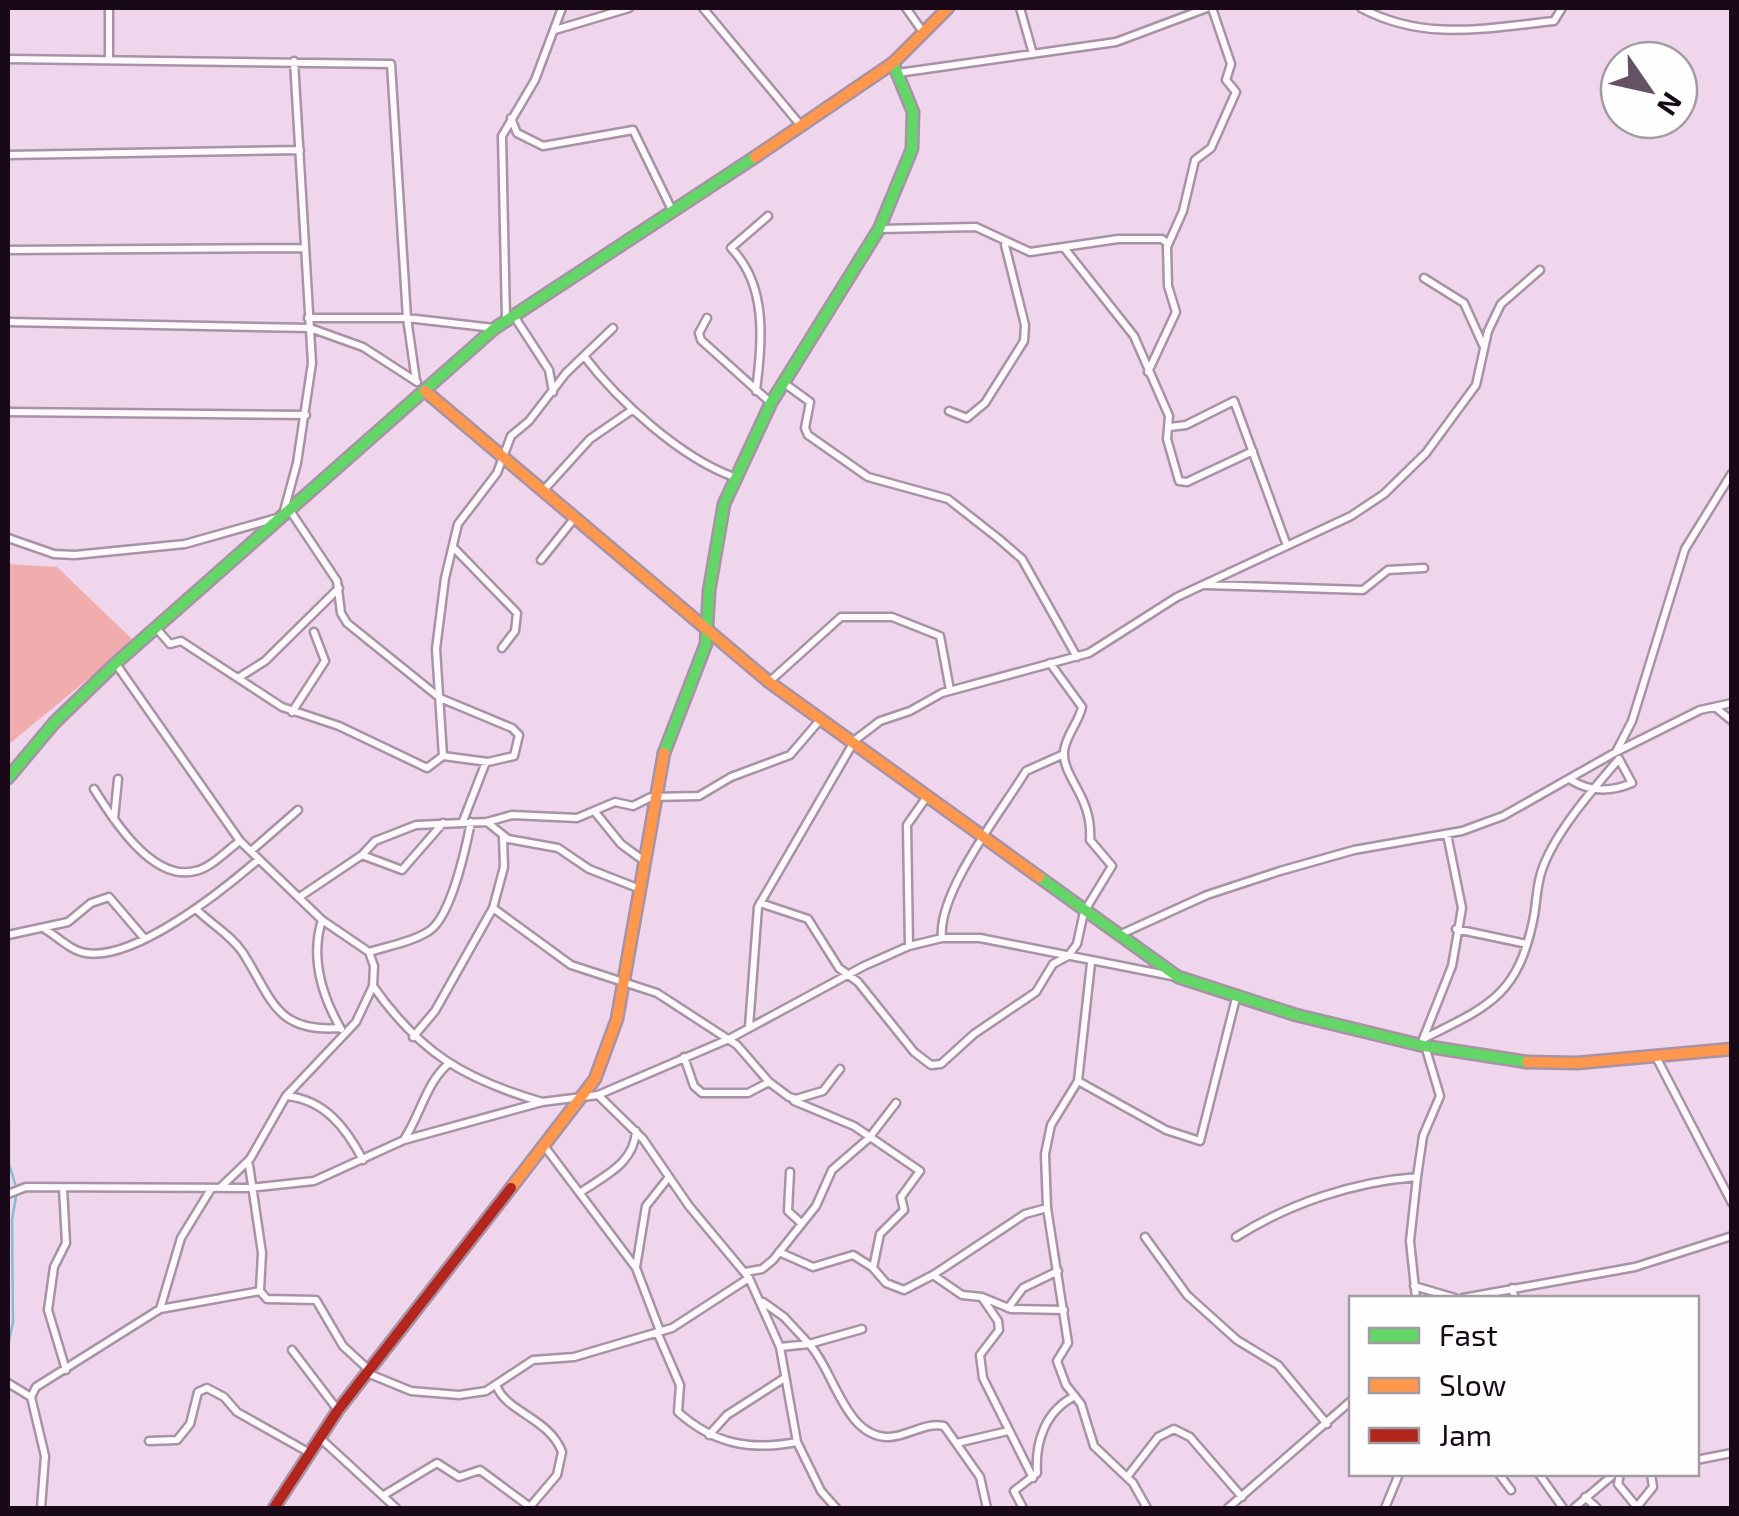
<svg xmlns="http://www.w3.org/2000/svg" width="1739" height="1516" font-family="'Exo 2',sans-serif">
<style>
.green{fill:#f1adad}
.lines{fill:none;stroke-linecap:round;stroke-linejoin:round}
.stream{stroke:#80bed0;stroke-width:2.5}
.street-casing{stroke:#a793a5;stroke-width:11}
.fast-casing{stroke:#a793a5;stroke-width:15}
.slow-casing{stroke:#a793a5;stroke-width:15}
.jam-casing{stroke:#a793a5;stroke-width:15}
.street{stroke:#fdf9fc;stroke-width:6}
.fast{stroke:#63d668;stroke-width:10}
.slow{stroke:#ff974d;stroke-width:10}
.jam{stroke:#b3261e;stroke-width:10}
</style>
<rect width="100%" height="100%" fill="#f0d6ed"/>
<path class="green" d="M8 564 57 567 134 641 8 745Z"/>
<g class="lines">
<path class="stream" d="M8 1346 13 1322 12 1220 17 1190 9 1164V1122"/>
<defs>
<path id="street" d="M109 8V59
M703 8 802 127
M906 8 923 32
M1020 8 1033 54
M1361 8C1425 42 1486 28 1554 21L1562 8
M555 30 629 8
M8 59 391 64 407 318 416 381
M898 73 1116 42 1207 8
M511 118 517 133 543 146 633 130 673 212
M8 155 300 150
M879 229 976 227 1030 252 1118 239H1162L1168 244
M1065 249 1134 336 1169 416 1167 439 1179 481 1187 482 1253 451
M8 250 304 248
M1424 278 1464 303 1483 345
M514 316 549 370 553 392
M308 318H407L494 328
M707 318 699 333 701 340 771 403
M506 319 502 136 535 80 562 8
M8 322 310 328 363 347 417 382
M584 356C618 401 681 458 734 477
M1148 372 1176 312 1168 286 1167 247 1183 211 1195 160 1211 148 1236 92 1226 80 1231 64 1212 8
M784 383 810 402 805 428 808 435 868 477 948 499 999 539 1022 559 1077 657
M756 391C762 341 768 286 731 248L768 216
M949 411 967 418 985 403 1024 341 1025 325 1005 245
M8 412 306 415
M1170 427 1186 425 1234 401 1286 543
M542 492 590 439 632 410
M289 509 337 581 341 613 347 623 440 698 512 728 519 735 514 756 488 762 443 756
M284 511 297 463 312 363 294 61
M8 538 54 554 75 555 185 544 277 518
M453 547 517 613 515 631 502 648
M541 560 573 520
M1205 585 1363 590 1388 570 1424 568
M156 628 170 644 181 641 282 707 339 726 427 768 443 756
M116 664 240 841 322 920 369 952 374 966 373 986C420 1053 464 1079 542 1102
M238 678 265 661 339 588
M769 682 841 617H892L940 636 950 690
M1715 707 1732 721
M292 712 325 661 314 632
M1618 751 1700 710 1732 703
M443 756 436 649 445 578 458 524 497 473 511 436 529 421 566 373 613 328
M1571 780C1590 792 1611 792 1632 783L1619 759
M94 789C114 821 153 882 195 871 211 868 227 850 240 841
M595 812 621 844 640 858
M114 819 118 779
M463 821 486 762
M487 822 508 839 558 848 589 869 635 887
M503 837 504 867 493 908 571 965 657 993 737 1045 769 1082 789 1097 796 1099 823 1091 840 1069
M251 851 298 810
M362 855 402 870 443 823
M301 896 362 855 375 841 416 825 487 822 512 815 577 818 615 802 633 806 651 797 699 796 731 777 790 755 820 720
M760 903 808 919 839 968 858 982 914 1052 931 1065 941 1064 974 1034 1036 992 1053 964 1068 956 1077 944 1084 912 1112 866 1090 840C1093 796 1062 778 1064 751 1066 735 1079 722 1082 707L1050 663
M196 909C211 924 231 935 243 953 272 998 275 1033 340 1028
M322 920C310 958 322 996 341 1029
M1456 929 1527 944
M46 930C58 937 71 951 86 953 135 961 222 891 259 859
M8 935 68 922 91 903 109 897 144 938
M1119 935 1207 895 1280 871 1354 850 1462 831 1503 816 1616 752 1632 721 1685 549 1732 473
M942 938C937 893 1001 812 1026 771L1064 754
M909 946 907 825 926 798
M369 952C388 946 412 942 429 931 451 917 466 847 471 822
M1091 963 1078 1081 1051 1125 1045 1154 1047 1208 1068 1343 1057 1361 1066 1385 1081 1404 1094 1446 1133 1483 1147 1508
M749 1027 758 907 855 740 880 721 910 711 942 693 1089 653 1177 597 1351 516 1384 494 1426 453 1476 385 1488 331 1501 304 1540 270
M413 1037 435 1011 493 908
M1423 1039 1452 966 1462 908 1447 834
M1655 1055 1732 1203
M684 1057 694 1086 702 1093H748L769 1082
M1078 1081 1166 1130 1200 1141 1236 998
M598 1095 643 1139 689 1206 749 1278 780 1347 797 1442 821 1491 836 1508
M287 1096C325 1100 346 1128 363 1160
M794 1101 854 1126 920 1171 901 1197 904 1210 880 1234 873 1268 886 1283 904 1290 933 1275 962 1295 982 1297 1011 1309 1064 1310
M405 1138C420 1115 426 1084 447 1065
M545 1147 636 1268 660 1331
M249 1165 262 1253 260 1290
M790 1172 788 1211 801 1223
M222 1186 250 1159 286 1096 356 1022 373 986
M63 1188 66 1243 54 1267 48 1310 66 1370
M581 1192C606 1175 634 1163 636 1131
M8 1194 26 1187 250 1188 314 1181 404 1140 542 1102 598 1095 729 1039 864 966 909 946 942 938H980L1177 977
M1145 1237 1187 1295 1237 1340 1278 1365 1327 1424
M1236 1237C1290 1203 1353 1182 1417 1177
M779 1252 813 1267 853 1255 872 1267
M636 1267 646 1206 669 1177
M745 1272 762 1269 773 1260 816 1206 832 1170 869 1138 896 1103
M933 1275 1025 1214 1047 1208
M1414 1286 1455 1298
M1512 1288 1515 1298
M1416 1298 1410 1241 1417 1177 1423 1136 1440 1096 1423 1039C1487 1007 1517 997 1533 921 1537 903 1536 884 1543 867 1557 830 1593 789 1619 759
M1463 1298 1635 1267 1732 1236
M983 1299 998 1321 999 1330 980 1355 983 1378 1033 1478
M763 1302 784 1317 809 1344 862 1329
M1008 1308 1023 1288 1058 1271
M160 1309 181 1238 211 1189
M657 1332 680 1385 678 1412C714 1444 750 1451 797 1442
M780 1347 809 1344C834 1370 845 1438 889 1437 909 1436 924 1422 944 1426L980 1477 987 1508
M292 1350 337 1409
M367 1373 411 1391 459 1395 486 1391 533 1360 574 1357 672 1328 749 1278
M8 1383 31 1397 36 1387 160 1309 260 1291 267 1299 316 1300 343 1346 369 1370
M497 1387C507 1412 550 1419 562 1452L557 1475 529 1508
M31 1397 45 1456 41 1508
M709 1435 727 1415 783 1379
M320 1438 396 1508
M149 1441 177 1440 190 1424 198 1392 207 1388 224 1397 237 1412 308 1452
M957 1443 1008 1431
M1696 1460 1732 1453
M1499 1474 1511 1490
M1539 1474 1563 1508
M1620 1474 1618 1484 1636 1506
M1127 1477 1158 1437 1174 1429 1190 1437 1242 1497
M384 1495 437 1463 459 1477 480 1470 530 1507
M1585 1497 1597 1508
M1023 1508 1014 1491 1037 1473C1035 1442 1045 1411 1075 1396
M1228 1508 1352 1400
M1385 1508 1399 1474
M1574 1508 1614 1474
M1636 1508 1653 1487 1651 1474"/>
<path id="fast" d="M664 753 706 644 709 591 724 504 771 403 879 229 912 149 913 112 893 63
M8 778 54 723 116 663 495 328 755 157
M1039 877 1178 977 1296 1015 1424 1046 1527 1062"/>
<path id="slow" d="M755 157 893 63 948 8
M425 391 769 682 1039 877
M1527 1062 1577 1063 1732 1049
M511 1188 595 1079 617 1019 664 753"/>
<path id="jam" d="M274 1508 338 1410 511 1188"/>
</defs>
<use href="#street" class="street-casing"/>
<use href="#fast" class="fast-casing"/>
<use href="#slow" class="slow-casing"/>
<use href="#jam" class="jam-casing"/>
<use href="#street" class="street"/>
<use href="#fast" class="fast"/>
<use href="#slow" class="slow"/>
<use href="#jam" class="jam"/>
</g>
<rect width="1739" height="1516" fill="none" stroke="#190918" stroke-width="20"/>
<rect x="1349" y="1296" width="350" height="180" fill="#fefefe" stroke="#a29ca2" stroke-width="2.5"/>
<rect x="1369" y="1328" width="50" height="15" fill="#63d668" stroke="#a29ca2" stroke-width="2.5"/>
<text x="1439" y="1346" font-size="30" fill="#190918">Fast</text>
<rect x="1369" y="1378" width="50" height="15" fill="#ff974d" stroke="#a29ca2" stroke-width="2.5"/>
<text x="1439" y="1396" font-size="30" fill="#190918">Slow</text>
<rect x="1369" y="1428" width="50" height="15" fill="#b3261e" stroke="#a29ca2" stroke-width="2.5"/>
<text x="1439" y="1446" font-size="30" fill="#190918">Jam</text>
<g transform="translate(1649 90) rotate(124)"><circle r="48" fill="#fefefe" stroke="#a29ca2" stroke-width="2.5"/>
<path d="M0-8L18 38L0 25L-18 38Z" fill="#645163"/>
<text y="-15" font-size="28" font-weight="bold" text-anchor="middle" fill="#190918">N</text>
</g>
</svg>
